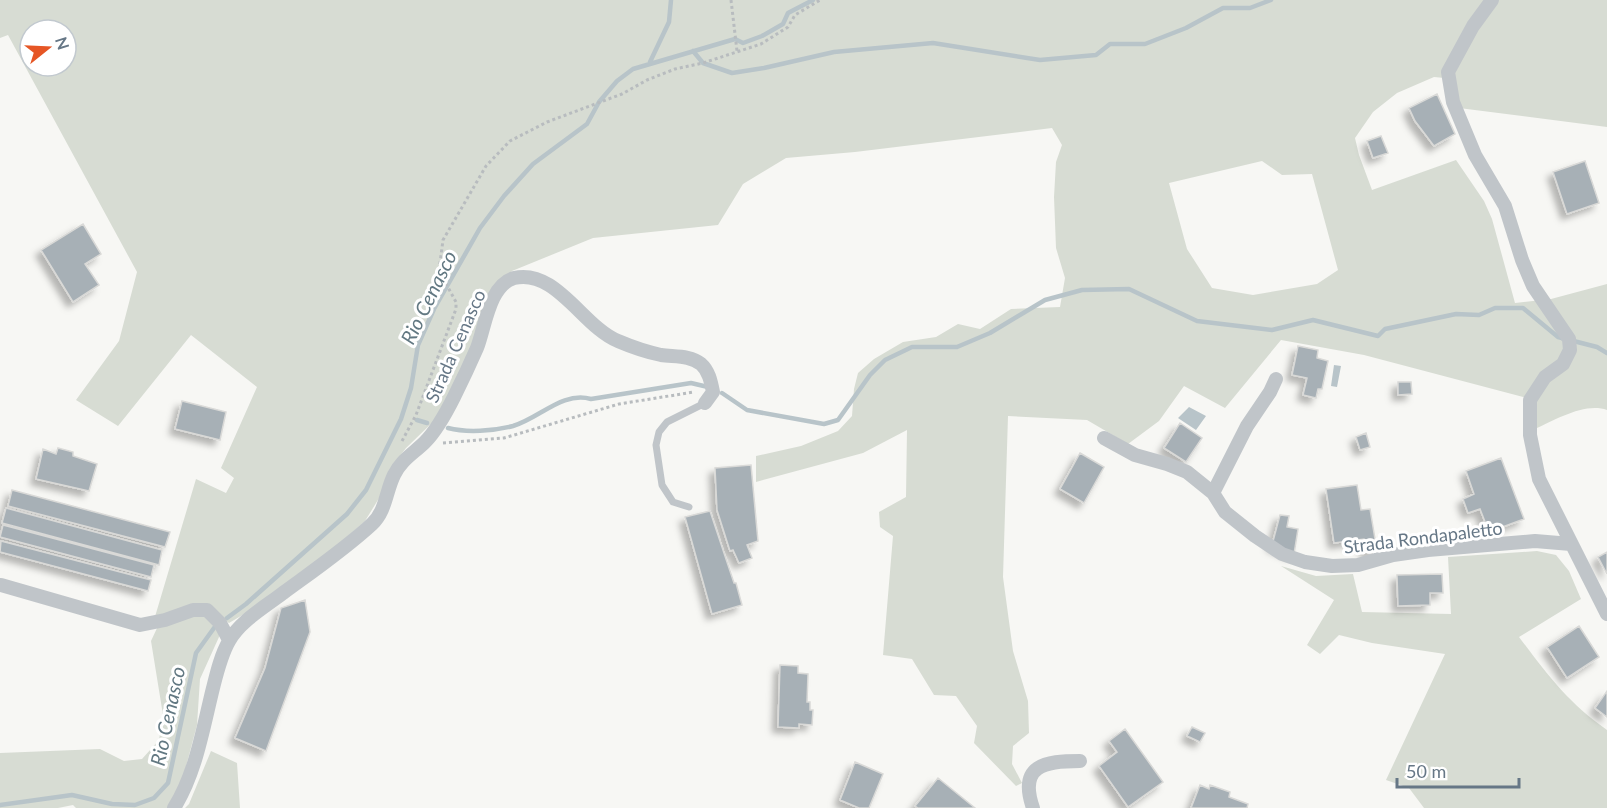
<svg xmlns="http://www.w3.org/2000/svg" width="1607" height="808" font-family="Lato,sans-serif">
<style>
.green{fill:#d7dcd3;fill-rule:evenodd}
.water{fill:#b8c4c9}
.lines{fill:none;stroke-linecap:round;stroke-linejoin:round}
.stream{stroke:#b8c4c9;stroke-width:4.5}
.building{fill:#a7b0b6;stroke:#d9d9d7;stroke-width:1.5;filter:url(#shadow)}
.path{stroke:#b8bcbf;stroke-width:3;stroke-dasharray:3 3;stroke-linecap:butt}
.service{stroke:#c0c5c9;stroke-width:7}
.minor{stroke:#c0c5c9;stroke-width:14}
.labels{text-anchor:middle;dominant-baseline:central;stroke-width:6;stroke-linejoin:round;paint-order:stroke}
.street-label{font-size:18px;fill:#667786;stroke:#fff}
.water-label{font-size:20px;font-style:italic;fill:#627882;stroke:#fff}
</style>
<defs>
<filter id="shadow"><feDropShadow dx="-5.5" dy="5.5" stdDeviation="3" flood-color="#0004"/></filter>
</defs>
<rect width="100%" height="100%" fill="#f7f7f4"/>
<path class="green" d="M0 0H1607V127L1459 108 1455 79 1434 77 1397 93 1373 112 1355 138 1359 155 1372 190 1456 160 1484 201 1492 219 1515 303 1551 299 1607 284V410C1585 402 1555 420 1535 429V400L1364 355 1281 340 1225 408 1184 386 1159 421 1128 444 1087 420 1008 416 1003 577 1013 651 1028 701 1029 733 1013 746 1012 764 1022 783 1016 786 974 743 977 726 956 696 934 695 912 659 883 655 893 536 880 527 879 512 906 497 907 430 863 453 756 482V456L801 446 838 431 852 416 854 389 858 373 874 359 903 342 936 337 958 324 980 329 1011 309 1060 307 1065 278 1056 248 1054 197 1056 162 1062 145 1052 128 855 152 786 158 743 184 718 225 593 238 512 271 497 285 475 343 437 418 406 448 390 469 381 495 365 521 339 544 251 610 229 623 207 606 154 620 196 479 226 493 234 478 221 468 257 387 191 335 118 426 76 400 119 341 137 272 8 35 0 38ZM30 30H66V66H30ZM1262 161 1282 175 1312 174 1338 270 1317 284 1253 295 1212 288 1187 249 1169 183Z
M1537 551 1556 555 1569 571 1581 599 1519 637C1547 674 1568 703 1607 730V808H1424L1409 788 1386 780 1445 654 1372 643 1339 635 1320 654 1307 645 1334 600 1281 566 1316 576 1353 574 1362 612 1451 614 1448 557Z
M205 615 219 632V637L200 679 197 725 180 789 169 808H76L73 805 58 808H0V753L100 749 124 761 142 759 159 740 163 715 151 641 158 626 192 616Z
M211 751 237 763 240 808H185L189 804Z"/>
<path class="water" d="M1334 365 1341 366 1337 387 1331 386Z
M1189 407 1206 416 1196 430 1178 418Z"/>
<g class="lines">
<path class="stream" d="M693 51 703 63 732 73 764 68 834 52 933 43 1040 60 1096 55 1110 44H1145L1186 28 1223 8H1250L1271 0
M650 62 669 22 671 0
M722 393 747 410 824 424 838 420 870 375 885 360 912 347H957L990 333 1045 300 1082 290 1129 289 1197 321 1272 330 1313 320 1378 336 1385 329 1456 314 1479 315 1495 308H1523L1558 337 1597 347 1607 353
M417 420 427 423
M448 428C467 433 493 431 513 426 540 418 562 391 591 399L691 383 708 387
M227 618 246 604 347 514 366 490 401 419 411 388 418 345 434 309 480 228 504 196 533 164 587 124 599 102 617 81 633 69 735 39 743 43 762 36 783 24 788 13 813 0
M0 805 72 795 112 804 135 805 154 798 168 783 196 653 214 628"/>
</g>
<path class="building" d="M1437 94 1455 134 1434 146 1415 121 1409 108Z
M1381 136 1388 153 1373 158 1367 141Z
M1585 161 1599 203 1567 214 1553 172Z
M83 224 101 254 85 264 99 285 73 302 41 250Z
M1298 346 1318 350 1317 358 1328 361 1322 389H1318L1316 398 1303 395 1307 378 1292 375Z
M1398 382H1411L1412 394 1398 395Z
M182 401 226 412 220 440 175 429Z
M1180 423 1202 438 1186 462 1164 448Z
M1366 433 1370 447 1360 450 1356 437Z
M58 448 73 452V456L97 464 89 491 36 479 43 449 56 454Z
M1080 453 1104 467 1084 503 1060 489Z
M1501 458 1524 519 1489 532 1480 509 1468 513 1463 499 1474 494 1466 471Z
M751 465 758 541 747 545 752 558 739 563 733 550 730 551 717 510 715 468Z
M1357 485 1361 510 1370 509 1377 551 1366 552 1364 539 1334 543 1326 489Z
M12 490 170 532 165 547 8 506Z
M6 508 162 550 159 565 2 523Z
M710 511 734 583H736L742 605 712 614 685 517Z
M1280 515 1289 516 1287 527 1298 529 1294 554 1272 545Z
M3 525 154 565 151 577 0 537Z
M1 541 151 580 148 591 0 552Z
M1607 552V574L1598 557Z
M1442 574 1443 593H1430V605L1398 606 1397 575Z
M305 600 310 632 266 751 235 738 265 668 281 608Z
M1579 626 1599 657 1567 678 1547 647Z
M780 665 798 666V673L808 674 807 702H810V710H813L812 725 799 724V728L778 727Z
M1607 691V717L1595 708Z
M1192 727 1205 733 1200 742 1187 736Z
M1125 729 1163 782 1128 807 1099 766 1117 752 1109 741Z
M855 762 883 774 869 808H859L840 800Z
M938 778 975 808H918L915 806Z
M1200 785 1209 789 1210 785 1230 792 1229 797 1248 804 1247 808H1191Z"/>
<g class="lines">
<path class="path" d="M731 0 737 51
M402 441 416 415 456 309V302L439 271 443 240 486 166 510 141 547 122 622 94 647 80 675 69 703 63 761 44 788 27 795 15 820 0
M443 443 504 438 619 404 694 392"/>
<path class="service" d="M689 507 673 502 662 485 656 445 659 432 667 422 705 403"/>
<path class="minor" d="M1492 0 1473 26 1448 72 1453 102 1475 155 1505 206 1522 260 1533 286 1569 339 1570 350 1563 364 1545 377 1530 400V435L1539 479 1607 614
M1104 438 1135 455 1167 464 1187 472 1213 493 1225 512 1255 536 1282 554 1305 562 1332 566 1358 565 1393 555 1428 550 1535 541 1571 544
M1213 493 1247 426 1270 392 1276 379
M1 585 140 625 165 620 193 610H207L220 623 229 640
M174 808C196 773 203 728 213 688 217 672 221 655 229 641 240 621 265 607 283 593 313 571 345 549 372 524 386 511 386 491 394 475 401 460 414 453 425 442 437 430 446 413 454 397 462 381 470 364 477 348 485 328 489 285 514 278 556 268 583 327 618 341 632 347 647 352 661 355 674 357 690 355 701 364 709 371 711 382 713 392L705 403
M1033 808C1018 765 1045 761 1080 761"/>
</g>
<g class="labels">
<g class="street-label">
<text transform="translate(455 346) rotate(-66)">Strada Cenasco</text>
<text transform="translate(1423 537) rotate(-7)">Strada Rondapaletto</text>
</g>
<g class="water-label">
<text transform="translate(428 297) rotate(-64)">Rio Cenasco</text>
<text transform="translate(167 716) rotate(-78)">Rio Cenasco</text>
</g>
</g>
<g transform="translate(48 48) rotate(72)"><circle r="28" fill="#ffffff" stroke="#c2c9cf" stroke-width="1.5"/>
<path d="M0-4.5L10 22L0 15L-10 22Z" fill="#e65625"/>
<text y="-9" font-size="16" font-weight="bold" text-anchor="middle" fill="#667786">N</text>
</g>
<path d="M1397 778v9h122v-9" fill="none" stroke="#667786" stroke-width="3"/>
<text x="1406" y="778" font-size="18" fill="#667786" stroke="#ffffff" stroke-width="4.5" paint-order="stroke">50 m</text>
</svg>
